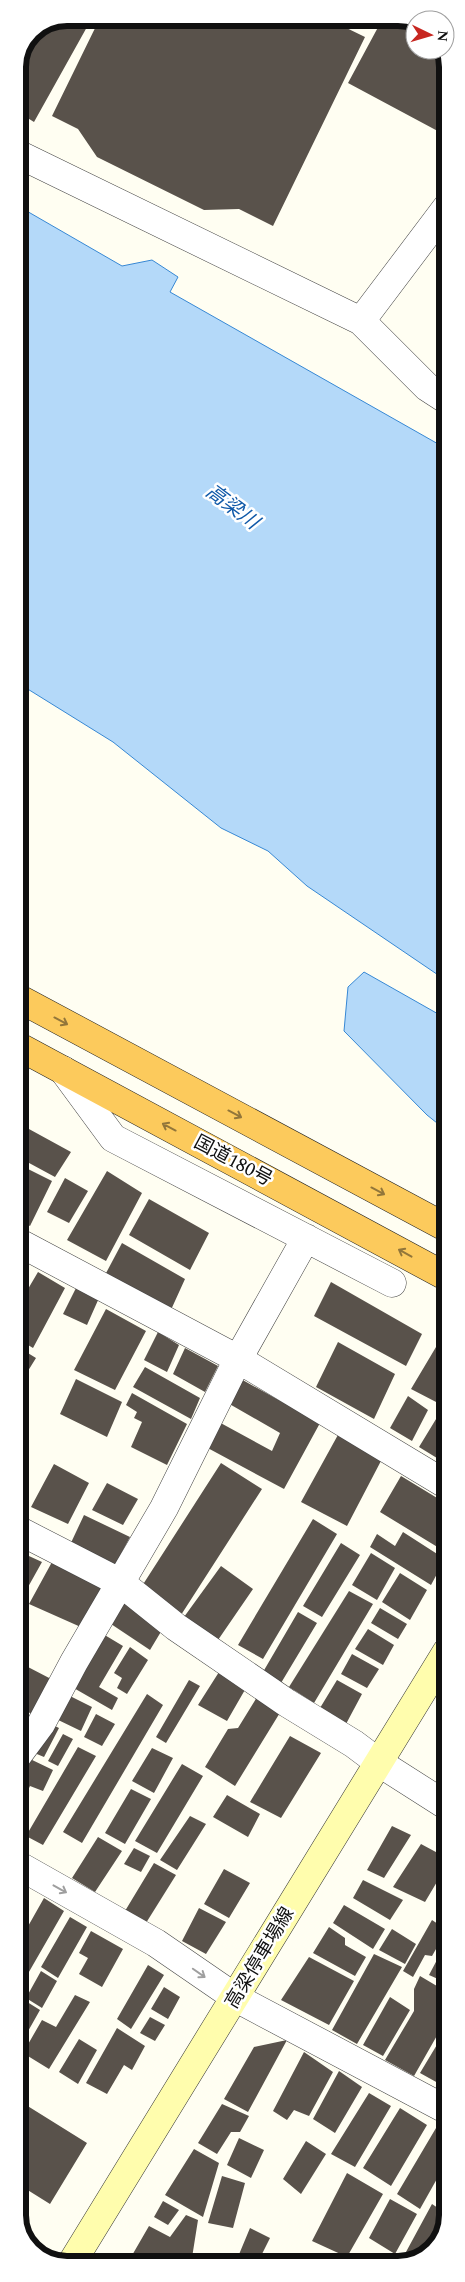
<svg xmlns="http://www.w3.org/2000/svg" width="465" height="2282" font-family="Spectral,'Noto Sans JP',serif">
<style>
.water{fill:#b4d9f9;stroke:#3788d4}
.building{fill:#59524b}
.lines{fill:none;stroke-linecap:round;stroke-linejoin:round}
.minor-casing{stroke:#434343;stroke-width:29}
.secondary-casing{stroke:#323232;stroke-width:29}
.trunk-casing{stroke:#212121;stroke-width:29}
.minor{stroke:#fff;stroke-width:28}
.secondary{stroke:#fffdad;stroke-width:28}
.trunk{stroke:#fcca5c;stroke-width:28}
.oneway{stroke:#92763a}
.oneway2{stroke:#9f9f9f}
.labels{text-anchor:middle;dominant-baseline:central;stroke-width:5;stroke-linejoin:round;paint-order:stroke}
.street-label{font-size:19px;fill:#101010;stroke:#fff}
.water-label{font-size:20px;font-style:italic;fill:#115aa9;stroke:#fff}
.rim{fill:none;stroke:#101010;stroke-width:6}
</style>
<rect width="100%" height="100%" fill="#fffef2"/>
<path class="water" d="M18 206 122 266 152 260 178 277 170 292 447 449V981L307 886 268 851 221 828 113 742 18 683Z
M364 972 447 1019V1090L441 1093 447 1100V1131L427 1115 344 1031 348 987Z"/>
<path class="building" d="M68 18H92L34 122 18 112V67L32 32Z
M100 18H326L365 37 273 226 239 209 204 210 97 157 78 129 52 116Z
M383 18H404L415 23V50H442L447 61V136L348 83Z
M18 1123 71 1152 55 1177 18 1157Z
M18 1164 52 1181 30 1226 18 1220Z
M107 1171 142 1193 106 1261 67 1240Z
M65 1178 88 1191 69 1223 47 1212Z
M149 1199 209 1233 190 1270 129 1235Z
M122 1243 185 1279 170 1312 105 1275Z
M38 1272 65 1288 33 1348 18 1339V1306Z
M331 1282 422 1334 406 1366 314 1316Z
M77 1286 99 1298 87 1325 63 1314Z
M106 1309 146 1331 115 1390 74 1370Z
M158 1332 179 1345 167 1372 144 1360Z
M338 1342 395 1374 374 1419 316 1387Z
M18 1347 36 1358 18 1387Z
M436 1347 447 1353V1388L438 1403 411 1389Z
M185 1348 218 1366 205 1392 173 1374Z
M145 1367 200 1398 191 1419 133 1387Z
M239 1378 320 1423 284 1489 204 1446 217 1421 272 1451 280 1433 226 1402Z
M76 1379 122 1402 107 1437 60 1414Z
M132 1393 187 1424 167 1465 131 1447 142 1422 134 1418 137 1412 126 1405Z
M408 1396 428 1410 412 1441 390 1428Z
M447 1401V1458L445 1463 419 1447Z
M339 1433 382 1459 347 1526 301 1502Z
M221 1463 262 1489 181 1615 142 1586Z
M54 1464 89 1483 68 1524 31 1507Z
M401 1476 447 1504V1545L444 1551 380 1512Z
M107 1483 138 1499 123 1525 92 1510Z
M84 1515 130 1537 113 1569 69 1547Z
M313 1519 337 1534 263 1659 238 1645Z
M403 1532 445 1559 431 1585 370 1547 377 1534 395 1546Z
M341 1543 360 1555 322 1617 303 1606Z
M18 1551 42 1562 18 1605Z
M371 1553 395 1568 377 1600 352 1585Z
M52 1562 105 1587 83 1628 29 1604Z
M221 1566 253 1589 218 1640 184 1617Z
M400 1573 427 1590 410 1620 382 1602Z
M349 1591 373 1604 314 1703 289 1687Z
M125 1601 162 1630 150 1650 111 1624Z
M380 1608 407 1624 398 1639 371 1623Z
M298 1612 317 1623 281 1683 263 1672Z
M368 1629 394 1645 383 1665 355 1649Z
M103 1634 123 1646 99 1687 118 1698 112 1710 72 1687Z
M130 1647 148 1660 127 1694 117 1688 122 1678 114 1673Z
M352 1654 379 1669 367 1688 341 1674Z
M28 1667 53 1680 32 1714 18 1707V1684Z
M219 1672 246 1688 227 1721 198 1705Z
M189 1680 200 1686 166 1743 156 1737Z
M337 1680 362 1694 346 1724 320 1708Z
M66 1694 92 1707 81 1731 52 1717Z
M147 1694 163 1705 82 1843 63 1832Z
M257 1697 281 1711 235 1786 205 1767 228 1729 238 1728Z
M18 1711 30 1717 18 1737Z
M96 1714 115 1724 102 1746 84 1737Z
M49 1723 59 1728 44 1757 32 1752Z
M63 1734 73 1739 58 1766 48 1761Z
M290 1736 321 1753 281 1818 250 1802Z
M78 1747 96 1756 43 1845 26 1836Z
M152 1748 173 1758 154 1793 132 1781Z
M28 1758 53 1770 43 1791 30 1786 18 1811V1776Z
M182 1764 203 1776 157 1853 135 1841Z
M131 1789 151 1799 125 1844 105 1833Z
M227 1795 260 1814 248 1837 213 1817Z
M190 1816 206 1824 177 1870 160 1860Z
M392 1826 411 1835 384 1878 367 1870Z
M98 1837 122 1851 95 1892 72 1878Z
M421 1844 447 1858V1865L425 1902 393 1887Z
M134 1848 150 1856 141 1872 124 1864Z
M154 1863 176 1875 146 1923 125 1911Z
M224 1869 250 1883 229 1918 204 1904Z
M363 1880 403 1900 390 1920 353 1898Z
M44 1898 64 1911 18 1991V1944Z
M344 1905 385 1929 373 1949 333 1923Z
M199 1908 226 1922 206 1954 182 1941Z
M70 1917 87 1927 58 1978 41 1967Z
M432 1920 447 1930 432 1956 425 1955 413 1977 403 1971Z
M329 1927 345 1938V1945L366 1957 355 1976 313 1953Z
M392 1929 416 1944 405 1964 379 1950Z
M91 1931 123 1949 102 1987 79 1974 88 1958 79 1953Z
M447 1941V1983L429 1975Z
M374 1954 402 1967 357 2044 332 2030Z
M309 1957 354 1981 329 2025 281 2000Z
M148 1965 164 1975 131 2029 117 2019Z
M41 1971 57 1981 42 2008 26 1998Z
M420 1976 447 1992 443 2002 447 2004V2018L414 2076 385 2060 414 2011V1989Z
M164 1987 180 1997 168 2019 151 2009Z
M75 1995 90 2002 49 2069 23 2053 42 2020 56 2027Z
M390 1997 410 2010 383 2056 363 2045Z
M24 2000 40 2010 18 2049V2010Z
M150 2017 165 2025 155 2041 140 2033Z
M117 2028 145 2046 132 2070 124 2065 107 2094 86 2083Z
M447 2028V2088L420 2073Z
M79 2039 97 2050 78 2084 59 2072Z
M287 2040 248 2112 224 2099 254 2047Z
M304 2052 333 2072 309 2116 294 2110 287 2120 273 2111Z
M339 2071 362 2087 335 2133 313 2119Z
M369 2093 391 2106 355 2167 331 2154Z
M18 2100 87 2143 50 2204 18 2184Z
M222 2104 249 2116 240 2132H231L217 2154 198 2143Z
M400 2108 427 2125 391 2186 363 2168Z
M436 2128 447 2136V2161L420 2209 397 2194Z
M239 2138 264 2150 251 2178 227 2165Z
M306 2141 326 2154 301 2194 283 2179Z
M194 2149 219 2163 203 2217 165 2195Z
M347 2173 383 2194 347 2257 312 2241Z
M222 2176 245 2183 233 2228 208 2223Z
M390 2199 417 2214 395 2254 369 2238Z
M163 2201 179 2210 168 2225 154 2217Z
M432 2204 447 2214 427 2252 402 2264 400 2263Z
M186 2215 198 2220 191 2264H127L149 2226 170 2237Z
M250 2228 270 2238 257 2264H235Z
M298 2259 320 2263V2264H297Z"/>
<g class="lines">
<defs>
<path id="minor" d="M18 154 361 321 427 387 447 400
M361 321 447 207
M63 1070 113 1138 392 1283
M18 1242 238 1359 447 1485
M18 1530 121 1583 176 1627 287 1703 354 1744 378 1762 447 1806
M18 1755 41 1724 74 1662 164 1508 238 1359 306 1238
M18 1865 156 1943 236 1998 447 2110"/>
<path id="secondary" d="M71 2264 447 1651"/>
<path id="trunk" d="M18 998 447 1228
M18 1046 447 1277"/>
</defs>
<use href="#minor" class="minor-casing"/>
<use href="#secondary" class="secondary-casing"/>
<use href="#trunk" class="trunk-casing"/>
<use href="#minor" class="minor"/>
<use href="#secondary" class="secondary"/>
<use href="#trunk" class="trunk"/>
</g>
<defs><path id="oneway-shaft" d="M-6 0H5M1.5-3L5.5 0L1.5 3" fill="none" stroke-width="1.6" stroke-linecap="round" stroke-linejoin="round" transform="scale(1.25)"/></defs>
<g class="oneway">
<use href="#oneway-shaft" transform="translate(61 1021) rotate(28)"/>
<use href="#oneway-shaft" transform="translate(235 1114) rotate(28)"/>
<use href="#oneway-shaft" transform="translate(169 1127) rotate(-152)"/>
<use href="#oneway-shaft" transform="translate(378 1191) rotate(28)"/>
<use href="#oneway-shaft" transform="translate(405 1253) rotate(-151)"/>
</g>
<g class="oneway2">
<use href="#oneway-shaft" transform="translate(60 1889) rotate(29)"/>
<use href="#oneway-shaft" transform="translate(199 1973) rotate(35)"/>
</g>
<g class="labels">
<g class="street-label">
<text transform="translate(233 1161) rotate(28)">国道180号</text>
<text transform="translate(260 1958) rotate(-59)">高梁停車場線</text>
</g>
<g class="water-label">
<text transform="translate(232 507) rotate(37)">高梁川</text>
</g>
</g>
<path d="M0 0H465V2282H0ZM67 26H398A41 41 0 0 1 439 67V2215A41 41 0 0 1 398 2256H67A41 41 0 0 1 26 2215V67A41 41 0 0 1 67 26Z" fill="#fff" fill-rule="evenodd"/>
<path class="rim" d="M67 26H398A41 41 0 0 1 439 67V2215A41 41 0 0 1 398 2256H67A41 41 0 0 1 26 2215V67A41 41 0 0 1 67 26Z"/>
<g transform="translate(430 35) rotate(95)"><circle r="24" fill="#ffffff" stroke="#9f9f9f"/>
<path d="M0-4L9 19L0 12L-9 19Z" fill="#c72620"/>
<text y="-8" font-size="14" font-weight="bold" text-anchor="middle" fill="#101010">N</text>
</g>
</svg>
